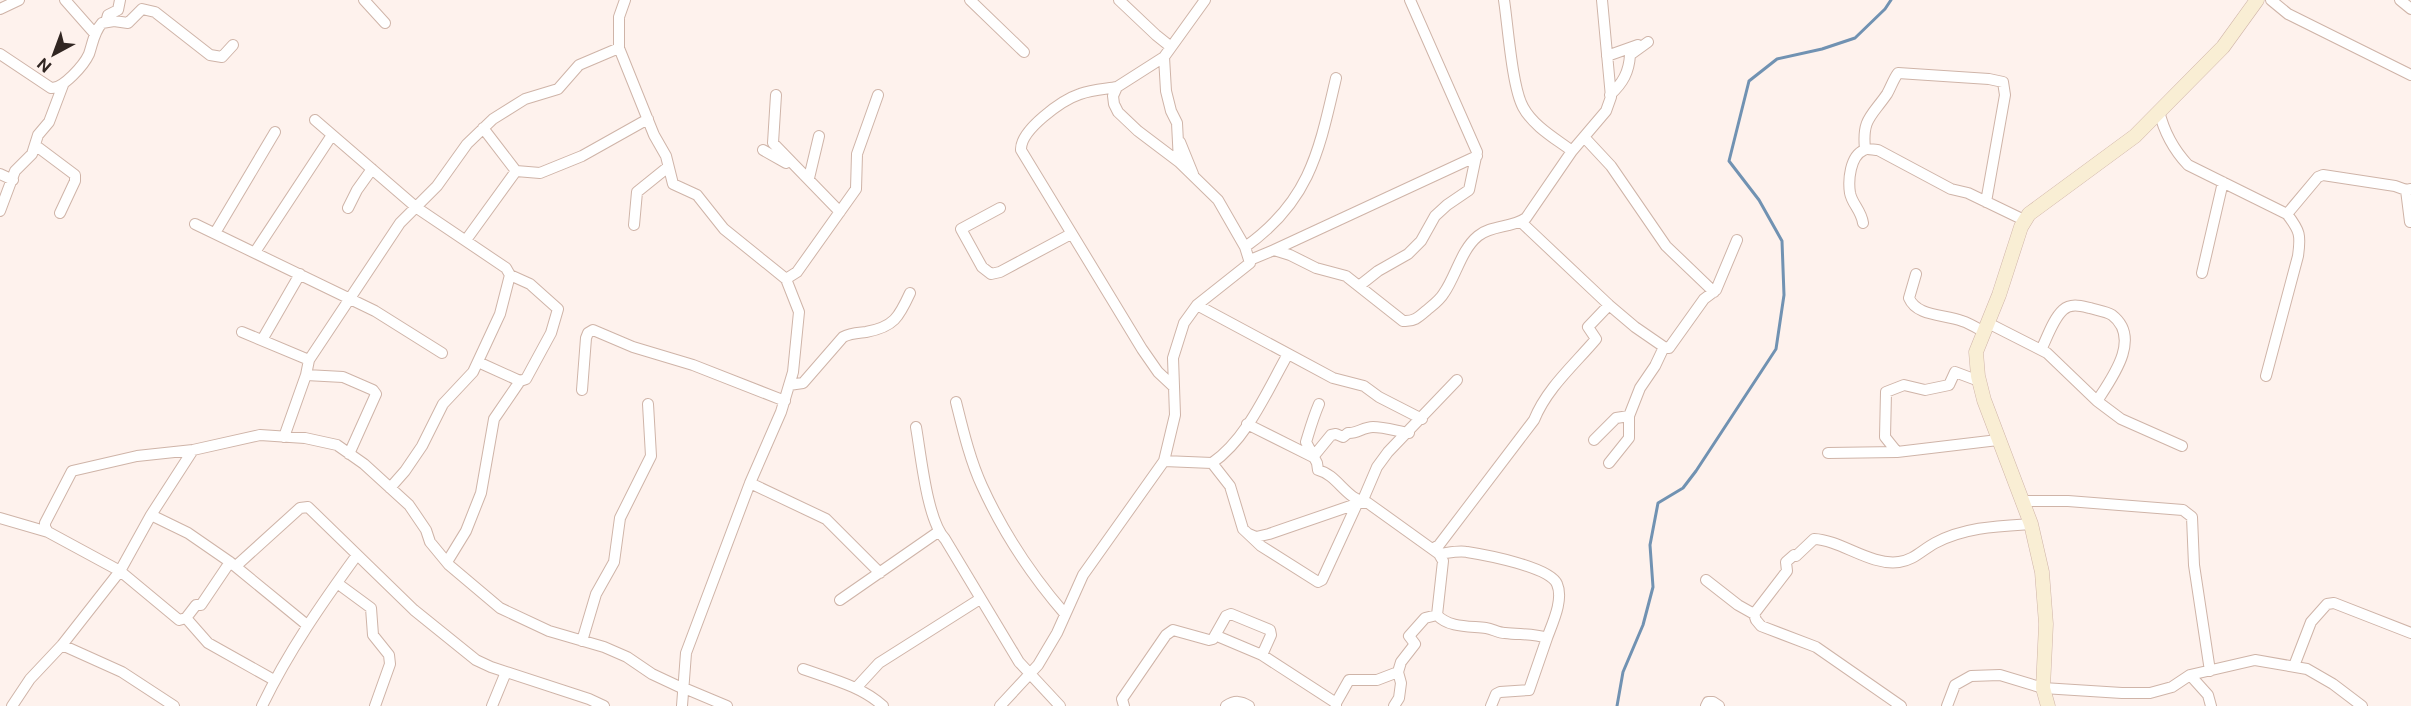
<svg xmlns="http://www.w3.org/2000/svg" width="2411" height="706" font-family="'Public Sans',sans-serif">
<style>
.lines{fill:none;stroke-linecap:round;stroke-linejoin:round}
.stream{stroke:#7192b2;stroke-width:3}
.street-casing{stroke:#cfb4a8;stroke-width:12}
.secondary-casing{stroke:#cfb4a8;stroke-width:15}
.street{stroke:#fff;stroke-width:10}
.secondary{stroke:#f9eed4;stroke-width:14}
</style>
<rect width="100%" height="100%" fill="#fef2ed"/>
<g class="lines">
<path class="stream" d="M1617 706 1623 672 1643 625 1653 587 1650 545 1658 503 1683 488 1696 471 1776 349 1784 295 1782 241 1759 200 1729 161 1749 81 1777 59 1822 49 1855 38 1885 9 1891 0"/>
<defs>
<path id="street" d="M65 0 95 34
M364 0 385 23
M625 0 619 17V48L654 135 666 156 673 184 697 195 724 229 786 279 799 312 793 372 781 412 750 483 686 653 682 706
M970 0 1024 52
M1119 0 1156 35 1171 47
M1504 0C1508 26 1512 87 1523 107 1533 126 1556 139 1572 151
M2271 0 2288 14 2411 75
M2400 0 2411 9
M0 9 19 0
M106 22 108 15 118 10 120 0
M0 54 51 88C63 89 84 65 89 54 93 42 94 32 102 23L114 21 128 23 142 9 155 12 210 55 222 57 233 45
M1607 56 1638 45
M1164 57 1166 91 1171 111 1177 123 1179 162
M1117 87C1105 89 1091 90 1080 94 1062 100 1020 130 1021 150L1142 349 1158 372 1174 387
M776 95 773 143 840 212
M1610 95C1623 83 1629 72 1630 55L1648 42
M2159 111C2164 132 2173 149 2188 165L2287 214C2300 231 2301 235 2298 256L2266 376
M315 120 417 208 506 268 510 275 530 284 558 309 551 333 526 379 520 381 494 419 481 493 466 531 447 562
M483 128 516 171
M1584 137 1611 166 1666 246 1714 292
M1180 142 1193 174
M35 145 75 175V181L60 213
M1865 149C1862 119 1871 117 1887 94 1891 87 1893 80 1898 73L1989 79 2003 82 2005 95 1986 202
M763 150 786 163
M0 174 13 180
M809 178 819 136
M2406 190 2410 222
M348 208 357 190 372 169
M1000 208 961 229 982 267 991 274 1000 272 1071 234
M0 211 15 171 32 154 38 135 49 122 63 85
M2287 214 2318 177 2323 175 2395 186 2406 190 2411 189
M1521 222 1609 305 1635 327 1664 347 1669 348 1704 299 1716 290 1737 240
M1863 223C1861 210 1852 204 1850 193 1848 180 1850 156 1864 150 1867 148 1873 150 1878 150L1951 189 1968 193 2024 220
M195 224 375 311 442 353
M634 225 637 192 668 167
M215 233 275 132
M466 240 516 171 540 173 582 156 648 119
M1245 247C1310 201 1319 151 1336 78
M1274 250 1477 156
M255 252 332 135
M1250 260 1274 250 1290 255 1316 268 1346 276 1403 321C1414 322 1419 317 1427 310 1433 305 1440 300 1444 293 1456 276 1461 250 1478 236 1491 225 1512 228 1526 218L1572 151 1606 111 1611 97 1602 0
M2202 273 2223 182
M1916 274 1909 298C1917 317 1945 314 1962 321 1969 323 1977 328 1984 332
M786 279 797 272 856 189 857 154 878 95
M1359 286 1378 271 1408 254 1421 241 1435 216 1447 205 1469 190 1477 152 1410 0
M1197 305 1333 378 1364 386 1379 397 1422 419
M1988 323 2047 353 2097 401 2121 419 2182 446
M242 332 309 360
M262 340 300 274
M2041 350C2047 338 2053 319 2063 310 2071 303 2081 306 2090 308 2096 310 2106 311 2112 315 2142 338 2112 378 2097 401
M478 362 520 381
M306 375 343 377 373 390 376 394 349 454
M789 385 803 383 843 337C850 333 857 333 866 332 894 327 899 317 910 293
M582 390 586 338 588 333 593 330 633 347 693 365 785 401
M956 402C963 430 970 460 982 486 1003 532 1032 576 1065 614
M1319 404C1313 418 1310 429 1306 442L1317 463 1318 470C1338 475 1346 500 1368 503L1439 554 1443 561 1437 615
M1247 424 1313 457
M916 427C921 455 927 520 945 539L1019 662 1060 706
M284 437 306 375 309 360 400 223 437 186 467 144 493 119 525 99 558 89 579 65 619 48
M1594 440 1616 418 1629 416
M1897 452 1885 437 1886 392 1904 385 1925 390 1949 385 1955 372 1979 381
M1828 453 1897 452 1998 440
M1313 457 1331 435 1336 434 1343 437 1348 433C1357 434 1363 427 1373 427 1384 427 1397 431 1409 433
M1164 461 1212 463 1230 486 1243 529 1261 546 1318 582 1322 580 1357 504
M1212 463C1247 439 1267 391 1288 354
M1609 463 1629 438V416L1640 388 1655 366 1664 347
M750 483 826 519 880 573
M390 488 405 471 422 446 443 404 473 372 500 314 510 275
M2021 501H2068L2183 510 2192 517 2194 565 2210 671
M151 515 188 533 230 562 307 625
M0 518 48 532 120 571 179 620 186 618 196 605H201L230 562
M48 532 45 527V523L72 471 137 456 193 450 260 435 305 438 337 445 364 464 409 505 426 530 430 542 449 565 500 608 549 631 604 647 627 657 652 674 684 689
M1249 534 1256 537 1269 534 1362 502 1377 467 1388 452 1457 380
M1434 548 1439 545 1534 420C1547 388 1574 365 1596 339L1588 327 1609 305
M236 566 300 508 308 507 414 610 476 660 491 667 589 699 604 706
M1706 580 1738 605 1754 614 1756 620 1761 626 1816 647 1901 706
M337 583 371 608 373 635 389 655 390 664 375 706
M840 600 938 532
M1754 614 1787 571 1786 562 1794 555 1796 556 1814 539C1841 540 1870 566 1899 562 1914 560 1922 550 1935 543 1965 527 1999 526 2031 524
M186 618 208 643 274 680
M1217 636 1262 655 1336 703
M582 641 596 594 614 562 620 518 651 456 648 404
M62 645 122 672 174 706
M2294 666 2311 622 2327 604 2334 603 2411 633
M803 669C831 679 861 686 883 706
M2190 675 2208 695 2211 706
M684 688 727 706
M856 688 879 663 980 599
M12 706 30 679 62 645 120 571 151 515 193 450
M262 706C288 652 322 603 357 555
M492 706 506 672
M1000 706 1038 665 1057 633 1083 575 1164 461 1175 415 1173 358 1184 323 1197 305 1250 263 1245 247 1218 200 1179 162 1138 131 1118 112 1114 104 1113 96 1117 87 1164 57 1205 0
M1124 706 1122 699 1166 635 1173 630 1209 640 1213 639 1226 616 1231 614 1270 630 1271 635 1262 655
M1226 706C1235 700 1241 701 1249 706
M1336 706V703L1349 680H1377L1398 672
M1394 706 1399 698 1401 683 1398 672 1401 662 1415 644 1409 636 1425 618 1437 615C1449 628 1470 626 1486 628 1493 629 1498 633 1505 633 1520 635 1532 633 1547 638 1552 624 1564 600 1557 584 1550 567 1486 555 1467 552 1459 550 1448 553 1439 554
M1491 706 1496 694 1500 692 1529 690 1547 638
M1706 706 1708 702H1713L1719 706
M1947 706 1955 685 1971 676 2000 675 2043 688 2122 693H2150L2172 687 2190 675 2255 660 2307 669 2333 684 2362 706"/>
<path id="secondary" d="M2048 706 2043 688 2046 624 2042 572 2031 524 1984 400 1978 376 1976 352 1999 295 2021 227 2029 214 2135 136 2223 47 2257 0"/>
</defs>
<use href="#street" class="street-casing"/>
<use href="#secondary" class="secondary-casing"/>
<use href="#street" class="street"/>
<use href="#secondary" class="secondary"/>
</g>
<g transform="translate(54 54) rotate(221)" stroke="#fef2ed" stroke-width="4.5" paint-order="stroke">
<path d="M0-4.5L10 22L0 15L-10 22Z" fill="#312622"/>
<text y="-9" font-size="16" font-weight="bold" text-anchor="middle" fill="#312622">N</text>
</g>
</svg>
